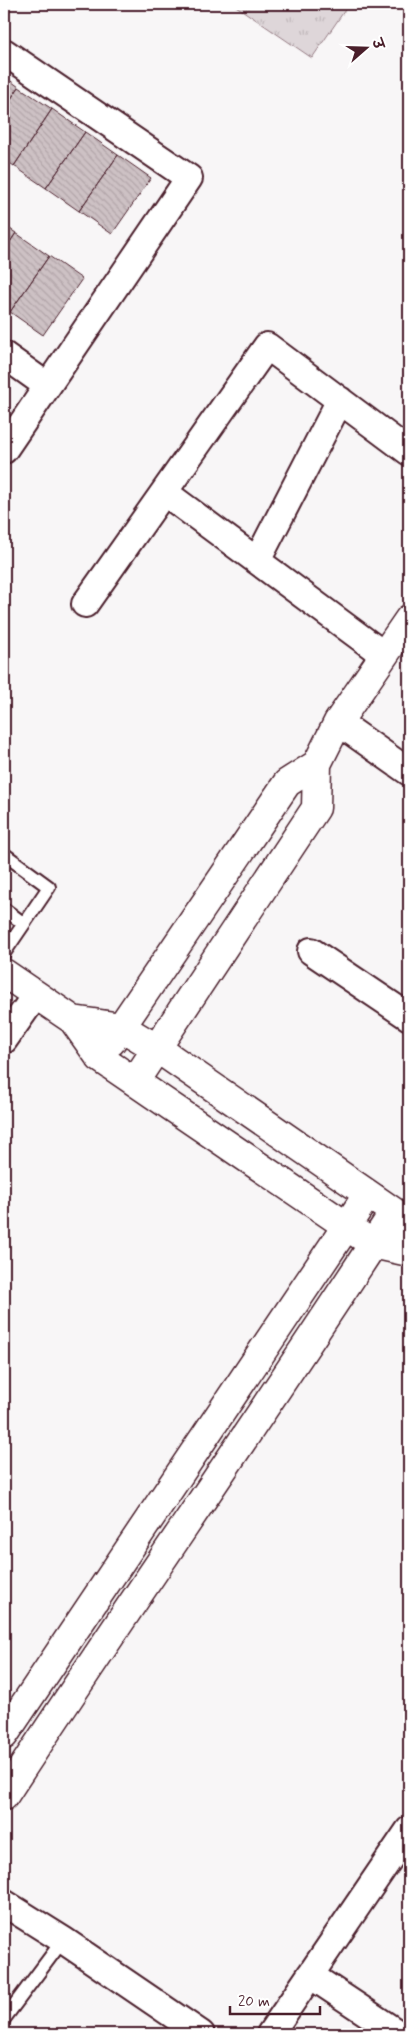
<svg xmlns="http://www.w3.org/2000/svg" width="413" height="2038" font-family="Mynerve,'Playpen Sans Deva',sans-serif">
<style>
.park{fill:url(#park-tufts);stroke:#947a82}
.building{fill:url(#building-back-hatch);stroke:#4a1f2b}
.lines{fill:none;stroke-linecap:round;stroke-linejoin:round}
.lane-casing{stroke:#4a1f2b;stroke-width:16}
.street-casing{stroke:#4a1f2b;stroke-width:30}
.secondary-casing{stroke:#4a1f2b;stroke-width:31}
.lane{stroke:#fff;stroke-width:12}
.street{stroke:#fff;stroke-width:26}
.secondary{stroke:#fff;stroke-width:28}
</style>
<defs>
<pattern id="park-tufts" width="24" height="20" patternUnits="userSpaceOnUse" patternTransform="scale(1.25)"><rect width="24" height="20" fill="#ded6d9"/><path d="M3 7l-1-3M5 7V3M7 7l1-3M15 17l-1-3M17 17v-4M19 17l1-3" fill="none" stroke="#c0b7ba"/></pattern>
<pattern id="building-back-hatch" width="6" height="6" patternUnits="userSpaceOnUse" patternTransform="scale(1.25)"><rect width="6" height="6" fill="#cdc1c4"/><path d="M-1 5l2 2M0 0l6 6M5-1l2 2" fill="none" stroke="#b2a5a9"/></pattern>
</defs>
<rect width="100%" height="100%" fill="#f8f6f7"/>
<filter id="ink" filterUnits="userSpaceOnUse"><feTurbulence type="fractalNoise" baseFrequency=".02" numOctaves="2"/><feDisplacementMap in="SourceGraphic" scale="10" xChannelSelector="R" yChannelSelector="G"/><feConvolveMatrix kernelMatrix="1 2 1 2 8 2 1 2 1" color-interpolation-filters="sRGB"/></filter>
<g filter="url(#ink)">
<path class="park" d="M233 4H349L312 58Z"/>
<path class="building" d="M4 76 19 87 4 109Z
M19 87 52 109 14 166 4 159V109Z
M52 109 85 132 46 188 14 166Z
M85 132 118 155 79 211 46 188Z
M118 155 151 178 112 234 79 211Z
M4 225 16 233 4 251Z
M16 233 49 256 10 312 4 308V251Z
M49 256 82 279 43 335 10 312Z
M4 388 9 391 4 398Z"/>
<g class="lines">
<defs>
<path id="lane" d="M4 854 49 887 4 953
M4 909 24 924
M4 2019 63 1940"/>
<path id="street" d="M4 52 189 178 4 450
M4 355 46 385
M164 492 384 655
M257 561 340 400
M85 604 267 346 409 452
M338 722 409 772
M311 951 409 1017
M4 1040 35 996
M4 1903 63 1940 201 2034
M310 1975 399 2034
M270 2034 409 1830"/>
<path id="secondary" d="M4 973 73 1020 100 1058 373 1244 409 1252
M73 1020 121 1027 158 1049 394 1212 409 1238
M111 1042 287 783 317 764
M135 1081 316 808 317 764 338 722 409 619
M4 1735 368 1194
M4 1796C132 1600 267 1409 394 1212"/>
</defs>
<use href="#lane" class="lane-casing"/>
<use href="#street" class="street-casing"/>
<use href="#secondary" class="secondary-casing"/>
<use href="#lane" class="lane"/>
<use href="#street" class="street"/>
<use href="#secondary" class="secondary"/>
</g>
</g>
<rect width="413" height="2038" fill="none" stroke="#fff" stroke-width="20"/>
<rect x="10" y="10" width="393" height="2018" fill="none" stroke="#4a1f2b" stroke-width="2" filter="url(#ink)"/>
<g transform="translate(366 48) rotate(70)" stroke="#ffffff" stroke-width="4" paint-order="stroke">
<path d="M0-4L9 19L0 12L-9 19Z" fill="#4a1f2b"/>
<text y="-8" font-size="14" font-weight="bold" text-anchor="middle" fill="#4a1f2b">उ</text>
</g>
<path d="M230 2006v8h90v-8" fill="none" stroke="#4a1f2b" stroke-width="2.5"/>
<text x="238" y="2006" font-size="15" fill="#4a1f2b" stroke="#ffffff" stroke-width="4" paint-order="stroke">20 m</text>
</svg>
